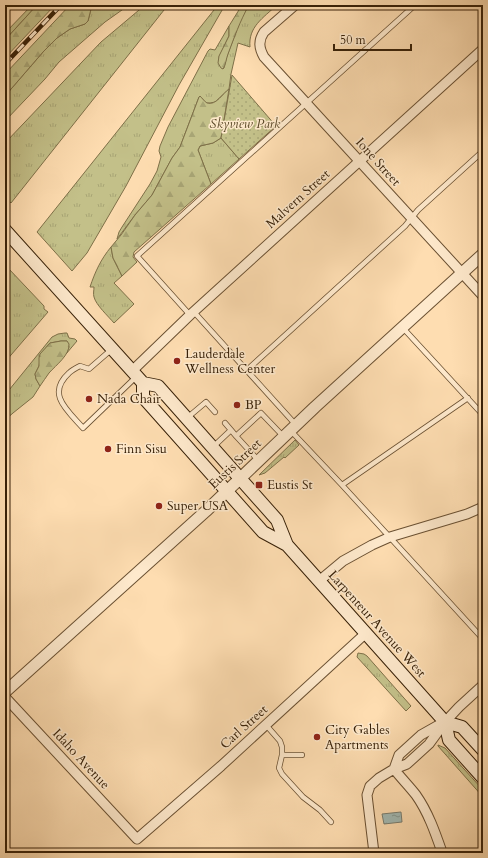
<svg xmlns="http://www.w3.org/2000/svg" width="488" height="858" font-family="Cardo,serif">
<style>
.grass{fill:url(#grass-tufts);stroke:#7e7048}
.forest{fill:url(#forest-firs);stroke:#7e7048}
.park{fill:url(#park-dots);stroke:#7e7048}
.water{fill:url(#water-ripples);stroke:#787d70}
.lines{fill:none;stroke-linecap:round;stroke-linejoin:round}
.service-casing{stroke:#6a5032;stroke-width:6}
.minor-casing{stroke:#6a5032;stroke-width:11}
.tertiary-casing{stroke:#6a5032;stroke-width:13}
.secondary-casing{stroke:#382108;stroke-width:14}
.service{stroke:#fee9cc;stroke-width:4.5}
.minor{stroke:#fee9cc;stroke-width:9}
.tertiary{stroke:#fee9cc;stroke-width:11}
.secondary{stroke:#fee9cc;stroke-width:12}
.rail-casing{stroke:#382108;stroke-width:4.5}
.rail{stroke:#fee9cc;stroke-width:3;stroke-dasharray:9;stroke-linecap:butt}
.poi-dot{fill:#8f2418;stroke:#fee9cc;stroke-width:1.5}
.labels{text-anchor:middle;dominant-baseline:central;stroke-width:3;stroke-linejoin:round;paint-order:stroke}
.park-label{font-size:13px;font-style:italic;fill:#5b4928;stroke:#fee9cc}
.street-label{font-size:13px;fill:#382108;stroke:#fee9cc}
.poi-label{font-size:13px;fill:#382108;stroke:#fee9cc;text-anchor:start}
</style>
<defs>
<pattern id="grass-tufts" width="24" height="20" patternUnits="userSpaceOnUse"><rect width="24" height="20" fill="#c3c089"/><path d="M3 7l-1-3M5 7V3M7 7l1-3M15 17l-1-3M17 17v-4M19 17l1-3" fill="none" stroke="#a8a575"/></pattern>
<pattern id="forest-firs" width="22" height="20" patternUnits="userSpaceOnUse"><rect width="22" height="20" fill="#c3c089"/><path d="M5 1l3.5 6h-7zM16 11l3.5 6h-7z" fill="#a8a575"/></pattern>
<pattern id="park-dots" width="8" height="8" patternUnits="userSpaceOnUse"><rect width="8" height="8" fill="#c3c089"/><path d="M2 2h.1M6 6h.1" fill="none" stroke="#a8a575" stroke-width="1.8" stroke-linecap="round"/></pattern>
<pattern id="water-ripples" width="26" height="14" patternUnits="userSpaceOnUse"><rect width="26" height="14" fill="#a2bab5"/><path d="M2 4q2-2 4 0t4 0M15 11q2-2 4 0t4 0" fill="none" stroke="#859791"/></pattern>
</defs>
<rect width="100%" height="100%" fill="#feddb1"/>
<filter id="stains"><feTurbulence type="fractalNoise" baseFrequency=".005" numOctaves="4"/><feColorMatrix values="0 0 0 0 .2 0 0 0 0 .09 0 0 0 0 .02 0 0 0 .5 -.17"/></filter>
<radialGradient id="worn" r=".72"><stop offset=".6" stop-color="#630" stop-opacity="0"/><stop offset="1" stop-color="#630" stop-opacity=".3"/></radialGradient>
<path class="grass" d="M32 5H37L5 40V33Z
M92 5H129L105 22 59 62 45 79 5 121V96L43 52 57 38 70 29 85 24 88 21Z
M145 5H168L11 203 5 197V143L101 42Z
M218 5H225L179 85 126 186 87 253 72 271 37 232Z
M249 5H277C263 18 248 27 250 47L238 43 231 74 229 89 215 102 210 103H206L200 96 199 97 180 147 172 158 152 195 135 215 117 239 119 232 122 227 150 184 157 171 161 157 159 151 160 146 168 127 208 51 210 49 215 50 229 26V36L219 57V63L223 69 224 68 227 56 242 16Z
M221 138 239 159 211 184 198 150 200 146 213 143Z
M111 247 113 258 122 276 114 283 134 304 114 323C108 316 96 305 94 297 93 294 94 290 94 287H90C95 272 101 259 111 247Z
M9 269 44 306V309L48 312 5 362V274Z
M65 333H67L69 338 75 339 77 341 66 354 69 347 67 341H61L50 343 41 354 39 366 35 374 36 379 40 386 33 397 13 413 5 420V395L52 337 58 334Z
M295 440 299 445 285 458 284 457 265 473 259 475Z
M358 653 364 654 367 656 411 706 406 711 357 657Z
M438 745 445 748 483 790V797L438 746Z"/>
<path class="forest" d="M37 5H55L5 58V40Z
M70 5H92L88 21 85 24 70 29 57 38 43 52 5 96V74Z
M242 5H249C240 21 234 38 228 54 226 59 226 64 223 69L221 68 218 63 219 56 229 36V26Z
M229 89 221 138 213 143 200 146 198 150 211 184 134 252 133 257 137 262 122 276 113 258 111 247 121 235 135 215 152 195 172 158 180 147 199 97 200 96C202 98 205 102 207 103 216 106 223 93 229 89Z
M61 341H67L69 344C70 355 56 365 49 373 46 377 43 382 40 386L36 379 35 374 39 366V358L40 354 50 343Z"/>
<path class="park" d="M232 75 276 126 239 159 221 138Z"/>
<path class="water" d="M401 812 402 822 384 824 382 814Z"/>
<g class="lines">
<defs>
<path id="service" d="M194 312 296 425
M190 315 137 256 415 5
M403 328 483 415
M112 349 89 369 80 366C76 368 72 370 69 373 46 394 67 410 83 428L136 377
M247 370 405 226 418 210 483 151
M187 418 206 402 215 412
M225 423 231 430
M291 431 342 485 483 639
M213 447 231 430 236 436
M258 460 236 436 261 413 283 436
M342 485 468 398
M266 725 280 741 282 747V755L279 768 282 774 303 797 320 810 331 822
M282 755H302"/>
<path id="minor" d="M295 5 264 32C258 41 259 48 264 57L483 296
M132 371 190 315 483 49
M319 581 343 561 372 545 390 537 467 514 483 507
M5 697 137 839 221 766 366 633
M394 769C401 778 409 786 416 795 428 812 435 832 442 852
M394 769 399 755 421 735 444 722
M374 853 367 795 370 786 379 778 394 769 407 764 429 744 445 722 459 707 483 685"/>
<path id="tertiary" d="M5 692 206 511 315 407 483 254"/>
<path id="secondary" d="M5 230 143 383 158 386 277 520 287 545
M143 383V397L263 532 287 545 445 722 449 740 483 778
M445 722 462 727 483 750"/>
</defs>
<use href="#service" class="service-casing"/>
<use href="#minor" class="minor-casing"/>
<use href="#tertiary" class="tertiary-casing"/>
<use href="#secondary" class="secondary-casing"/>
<use href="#service" class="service"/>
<use href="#minor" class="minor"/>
<use href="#tertiary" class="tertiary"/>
<use href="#secondary" class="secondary"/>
<defs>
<path id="rail" d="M5 64 61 5"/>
</defs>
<use href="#rail" class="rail-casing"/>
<use href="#rail" class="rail"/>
</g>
<g class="poi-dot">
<circle cx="177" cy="361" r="4"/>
<circle cx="89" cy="399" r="4"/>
<circle cx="237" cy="405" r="4"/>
<circle cx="108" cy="449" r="4"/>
<rect x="255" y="481" width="8" height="8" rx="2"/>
<circle cx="159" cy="506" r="4"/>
<circle cx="317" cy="737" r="4"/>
</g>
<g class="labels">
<g class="park-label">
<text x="245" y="124">Skyview Park</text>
</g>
<g class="street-label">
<text transform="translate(378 162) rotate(48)">Ione Street</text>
<text transform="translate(298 199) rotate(-42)">Malvern Street</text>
<text transform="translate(235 464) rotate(-43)">Eustis Street</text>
<text transform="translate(377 624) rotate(48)">Larpenteur Avenue West</text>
<text transform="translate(244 727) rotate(-42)">Carl Street</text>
<text transform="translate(81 759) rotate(47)">Idaho Avenue</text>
</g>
<g class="poi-label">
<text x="185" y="354">Lauderdale<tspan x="185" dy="15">Wellness Center</tspan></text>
<text x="97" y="399">Nada Chair</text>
<text x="245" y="405">BP</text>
<text x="116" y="449">Finn Sisu</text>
<text x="267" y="485">Eustis St</text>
<text x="167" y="506">Super USA</text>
<text x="325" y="730">City Gables<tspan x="325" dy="15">Apartments</tspan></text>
</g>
</g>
<rect width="488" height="858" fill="none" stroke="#feddb1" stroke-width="20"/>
<rect x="6" y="6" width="476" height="846" fill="none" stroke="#382108" stroke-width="2"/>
<rect x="10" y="10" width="468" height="838" fill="none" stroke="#382108"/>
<path d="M334 44v6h77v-6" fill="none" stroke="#382108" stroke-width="2"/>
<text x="340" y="44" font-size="12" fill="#382108" stroke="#fee9cc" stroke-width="3" paint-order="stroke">50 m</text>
<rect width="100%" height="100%" filter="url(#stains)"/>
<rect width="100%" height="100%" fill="url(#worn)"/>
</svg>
